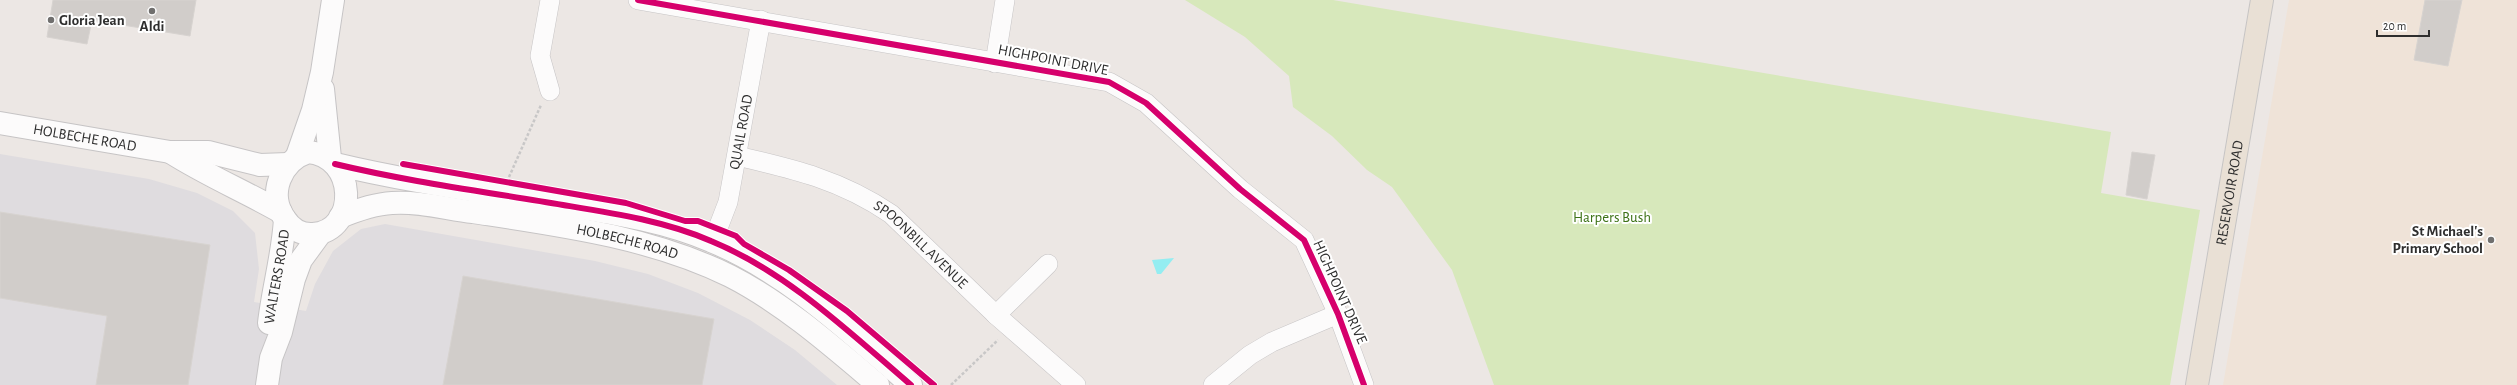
<svg xmlns="http://www.w3.org/2000/svg" width="2517" height="385" font-family="'Alegreya Sans',sans-serif">
<style>
.industrial{fill:#dfdcdf}
.education{fill:#efe3d8}
.green{fill:#d7e8bb}
.water{fill:#94edf1}
.building{fill:#d1cdca;stroke:#d7d3d0}
.lines{fill:none;stroke-linecap:round;stroke-linejoin:round}
.street-casing{stroke:#c6c4c5;stroke-width:20}
.secondary-casing{stroke:#c6c4c5;stroke-width:24}
.primary-casing{stroke:#c6c4c4;stroke-width:24}
.path{stroke:#c8c7c7;stroke-width:2.5;stroke-dasharray:3 2;stroke-linecap:butt}
.street{stroke:#fcfbfb;stroke-width:19}
.secondary{stroke:#fcfbfb;stroke-width:22}
.primary{stroke:#e9e0d5;stroke-width:22}
.cycleway-casing{stroke:#fff;stroke-width:8}
.cycleway{stroke:#d6006c;stroke-width:6}
.poi-dot{fill:#706f6e;stroke:#fff;stroke-width:1.5}
.labels{text-anchor:middle;dominant-baseline:central;stroke-width:4;stroke-linejoin:round;paint-order:stroke}
.poi-label{font-size:15px;font-weight:bold;fill:#2e2e2e;stroke:#fff;text-anchor:start}
.street-label{font-size:15px;fill:#2e2e2e;stroke:#fff}
.park-label{font-size:15px;fill:#3d7217;stroke:#fff}
</style>
<rect width="100%" height="100%" fill="#ece7e4"/>
<path class="industrial" d="M0 154 149 179 197 193 233 211 255 233 259 269 254 302 306 311 315 284 333 251 361 229 385 224 595 261 648 274 698 293 750 320 795 350 837 385H0Z"/>
<path class="education" d="M2289 0H2517V385H2223Z"/>
<path class="green" d="M1185 0H1333L2111 132 2101 193 2200 210 2170 385H1494L1452 270 1392 187 1367 170 1332 136 1293 107 1289 76 1245 37Z"/>
<path class="water" d="M1174 258 1161 274H1157L1152 260Z"/>
<path class="building" d="M53 0H196L190 36 92 20 87 44 47 37Z
M2425 0H2462L2448 66 2414 60Z
M2132 152 2155 155 2147 199 2126 195Z
M0 212 210 245 188 385H96L107 316 0 298Z
M463 276 714 319 702 385H443Z"/>
<g class="lines">
<defs>
<g id="street">
<path d="M550 0 540 56 550 91"/>
<path d="M638 0 1109 82 1146 103 1240 189 1304 240 1338 314 1364 385"/>
<path d="M995 63 1005 0"/>
<path id="s1" d="M737 156C794 169 841 180 891 214L996 315 1076 385"/>
<path id="s2" d="M713 241 728 202 761 20"/>
<path d="M996 315 1048 264"/>
<path d="M1213 385 1250 355 1272 342 1338 314"/>
</g>
<g id="secondary">
<path d="M323 89 330 158"/>
<path id="s3" d="M0 123 170 152H208L260 165 288 164"/>
<path d="M170 152C206 175 244 191 281 212"/>
<path d="M308 152C357 156 359 231 313 234 301 235 291 228 285 219 267 194 281 161 308 152Z"/>
<path d="M297 156 313 110 322 72 333 0"/>
<path d="M335 164C410 182 487 192 563 205 612 213 665 221 711 241 787 272 849 332 911 385"/>
<path id="s4" d="M340 217C357 210 374 204 392 203 419 201 447 209 473 212 559 225 651 237 730 276 783 303 832 346 878 385"/>
<path id="s5" d="M269 323C273 288 283 254 285 219"/>
<path d="M267 385 271 358 281 332 294 279 301 260 320 234"/>
</g>
<g id="primary">
<path id="s6" d="M2197 385 2262 0"/>
</g>
</defs>
<use href="#street" class="street-casing"/>
<use href="#secondary" class="secondary-casing"/>
<use href="#primary" class="primary-casing"/>
<path class="path" d="M509 177 541 105
M951 385 998 340"/>
<use href="#street" class="street"/>
<use href="#secondary" class="secondary"/>
<use href="#primary" class="primary"/>
<defs>
<path id="cycleway" d="M638 0 1109 82 1146 103 1240 189 1304 240 1338 314 1364 385
M335 164C410 182 487 192 563 205 612 213 665 221 711 241 787 272 849 332 911 385
M403 164 626 203 685 221H698L736 236 744 244 789 270 847 311 934 385"/>
</defs>
<use href="#cycleway" class="cycleway-casing"/>
<use href="#cycleway" class="cycleway"/>
</g>
<g class="poi-dot">
<circle cx="152" cy="11" r="4"/>
<circle cx="51" cy="20" r="4"/>
<circle cx="2491" cy="240" r="4"/>
</g>
<g class="labels">
<g class="poi-label">
<text x="59" y="20">Gloria Jean</text>
<text x="152" y="26" text-anchor="middle">Aldi</text>
<text x="2483" y="231" text-anchor="end">St Michael's<tspan x="2483" dy="17">Primary School</tspan></text>
</g>
<g class="street-label">
<text transform="translate(1053 60) rotate(11)">HIGHPOINT DRIVE</text>
<text stroke="none"><textPath href="#s2" startOffset="113">QUAIL ROAD</textPath></text>
<text stroke="none"><textPath href="#s3" startOffset="86">HOLBECHE ROAD</textPath></text>
<text stroke="none"><textPath href="#s6" startOffset="195">RESERVOIR ROAD</textPath></text>
<text stroke="none"><textPath href="#s4" startOffset="293">HOLBECHE ROAD</textPath></text>
<text stroke="none"><textPath href="#s1" startOffset="208">SPOONBILL AVENUE</textPath></text>
<text stroke="none"><textPath href="#s5" startOffset="47">WALTERS ROAD</textPath></text>
<text transform="translate(1340 292) rotate(66)">HIGHPOINT DRIVE</text>
</g>
<g class="park-label">
<text x="1612" y="217">Harpers Bush</text>
</g>
</g>
<path d="M2377 30v6h52v-6" fill="none" stroke="#2e2e2e" stroke-width="2"/>
<text x="2383" y="30" font-size="12" fill="#2e2e2e" stroke="#ffffff" stroke-width="3" paint-order="stroke">20 m</text>
</svg>
